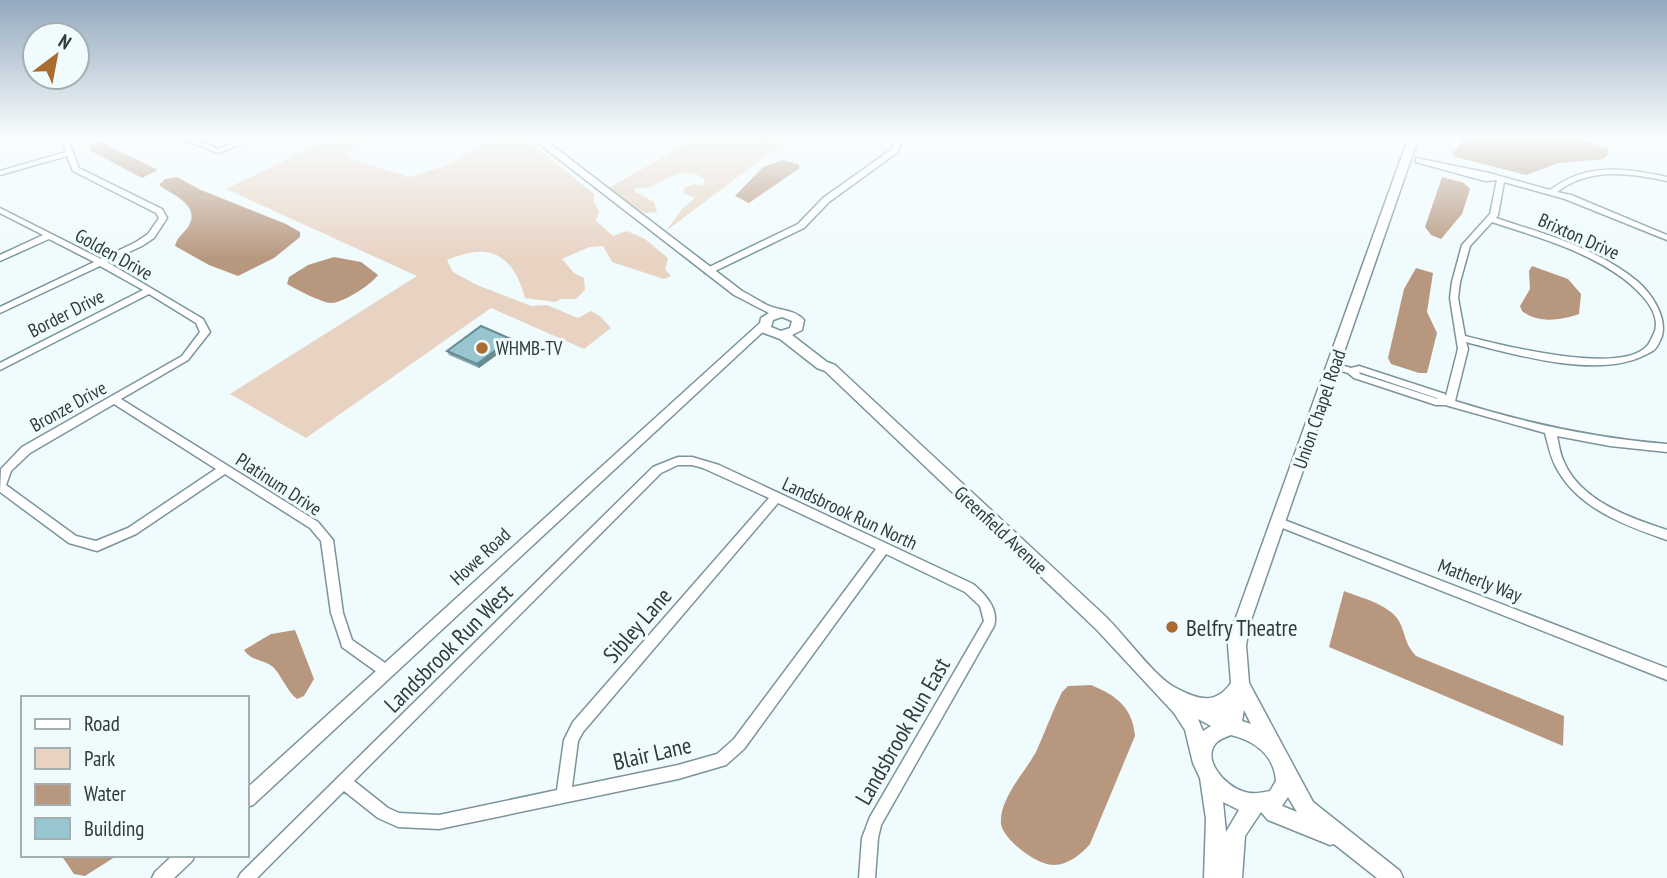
<svg xmlns="http://www.w3.org/2000/svg" width="1667" height="878" font-family="'PT Sans Narrow',sans-serif">
<style>
.green{fill:#e8d3c3}
.water{fill:#b7987f}
.lines{fill:none;stroke-linecap:round;stroke-linejoin:round}
.minor-casing{stroke:#7b949b;stroke-width:3}
.tertiary-casing{stroke:#7b949b;stroke-width:3}
.secondary-casing{stroke:#7b949b;stroke-width:3}
.minor{fill:#fff;fill-rule:evenodd}
.tertiary{fill:#fff;fill-rule:evenodd}
.secondary{fill:#fff;fill-rule:evenodd}
.wall{fill:#82a9b3}
.shaded-wall{fill:#6a8a92}
.building{fill:#97c5d0;stroke:#6a8a92;stroke-width:2}
.poi-dot{fill:#ab6c32;stroke:#f0fbfd;stroke-width:2.5}
.labels{text-anchor:middle;dominant-baseline:central;stroke-width:6;stroke-linejoin:round;paint-order:stroke}
.street-label{font-size:19px;fill:#303a3d;stroke:#f0fbfd}
.poi-label{font-size:19px;fill:#303a3d;stroke:#f0fbfd;text-anchor:start}
.near-street-label{font-size:23px;fill:#303a3d;stroke:#f0fbfd}
.near-poi-label{font-size:23px;fill:#303a3d;stroke:#f0fbfd;text-anchor:start}
</style>
<rect width="100%" height="100%" fill="#f0fbfd"/>
<path class="green" d="M336 136H378L354 149 348 156 359 162 409 177 448 165 494 136H522L594 194V202L599 211 596 221 613 236 627 231 645 239 668 258 665 269 671 276 664 279 612 262 603 246 589 247 562 259 574 273 584 278 585 290 576 299H561L555 302 525 298C513 255 491 241 447 260L453 272 477 285 531 306 547 305 578 318 591 311 600 316 611 328 584 349 491 308 306 438 230 394 417 276 226 189Z
M700 136H792L666 231 683 208 695 198 683 193 684 188 693 184 705 186 704 179C684 164 670 179 652 186 648 189 641 188 636 188L634 191 654 202 657 212 645 213 607 189Z"/>
<path class="water" d="M1461 136C1511 136 1561 132 1608 148L1609 153 1604 159 1559 163 1526 175 1456 157 1452 154 1462 142Z
M98 141 158 170 142 178 91 151 90 145Z
M783 160 798 164 800 168 749 203 735 196 763 167Z
M177 177 201 190 286 224 300 232V237L274 258 238 276 209 265 175 246C177 237 183 234 188 227 202 205 172 195 159 185L165 179Z
M1442 177 1464 183 1470 189 1462 214 1441 239 1431 235 1425 227Z
M334 257 361 262 378 275C371 285 343 303 331 303 323 303 295 289 287 284L289 277 308 265Z
M1532 266 1568 279 1581 294 1579 314C1561 320 1538 324 1522 311L1520 306 1530 289 1529 271Z
M1416 268 1433 273 1427 312 1437 333 1427 373H1419L1391 364 1388 358 1404 289Z
M1344 591C1361 598 1389 604 1399 621 1406 634 1404 643 1416 656L1564 716 1563 746 1329 647Z
M295 630 314 679 304 696 297 699C286 690 282 676 273 667 263 659 251 661 244 650L271 634Z
M1091 685C1116 695 1133 708 1135 736L1090 844C1079 857 1061 870 1044 863 1030 859 1003 838 1001 824 999 799 1025 772 1036 752 1045 732 1052 712 1062 692L1068 686Z
M61 855H118L85 876 74 874Z"/>
<g class="lines">
<defs>
<path id="minor" d="M60 136H67L79 168 162 209 167 218 154 238 142 246 107 262 203 319 210 332 188 360 121 399 318 522 333 540 343 613 352 640 391 667 393 671 391 675 386 677 381 675 342 647 341 643 331 613 321 541 310 528 225 474 136 534 97 551 69 543 0 492 1 469 22 447 182 356 200 332 196 323 149 294 0 370V363L143 290 100 266 0 313V307L94 262 49 239 0 261V255L43 235 0 213V208L101 259 136 242 148 234 159 218 156 213 73 171 67 156 0 175V171L66 152ZM114 404 216 469 128 528 96 541 76 536 6 485 11 471 30 453Z
M175 136H185L218 149 251 136H261L218 153Z
M897 136H904L898 152 829 202 804 228 711 273H705V269L798 224 823 198 892 149Z
M1416 158 1489 173 1550 190C1587 162 1625 168 1667 177V181C1629 173 1590 167 1557 192L1571 195 1667 235V240L1565 199 1504 182 1498 215 1496 218C1544 234 1597 248 1637 281 1651 293 1667 316 1662 336 1660 340 1658 347 1654 350 1653 351 1647 354 1645 355 1599 379 1515 355 1466 342L1468 349 1455 401C1525 423 1594 438 1667 444V452L1610 446 1557 436C1559 445 1560 454 1564 462 1581 501 1630 518 1667 530V540C1624 525 1576 508 1555 465 1550 455 1548 444 1545 433L1445 405H1436L1354 378 1348 373 1331 368 1329 366 1334 363 1351 368 1359 366 1445 394 1446 396 1458 349 1450 298 1452 282 1462 245 1490 214 1497 180 1485 181 1416 162ZM1492 222C1537 237 1585 250 1624 279 1638 290 1661 311 1655 331 1653 335 1650 343 1647 346 1620 376 1501 345 1465 336L1458 298 1460 282 1470 246ZM1359 372 1437 398 1438 399 1360 374Z
M678 457H692L719 465 973 584C986 595 999 609 994 626L881 825 878 838 875 878H859L862 838 870 817 984 621 980 606 965 592 886 554 744 749 726 765 678 779 439 829 398 827 378 818 344 791 257 878H238L241 873 653 467ZM678 465H692L703 468 769 498 573 722 564 740 557 790 439 815 399 813 388 808 354 781 661 473ZM778 503 876 549 734 739 717 754 678 765 572 787 578 741 583 732Z
M1279 518 1667 668V680L1275 525 1273 522 1275 519Z"/>
<path id="tertiary" d="M764 322 769 325 768 327 253 805 247 807V788L760 323Z
M173 855H195L192 861 174 878H152L155 872Z"/>
<path id="secondary" d="M529 136H540L742 291C750 295 759 301 767 305 780 311 794 309 804 320L802 330 792 335 827 362 835 365C925 449 1015 532 1105 616 1124 634 1155 678 1176 688 1197 699 1215 706 1231 683L1228 645 1234 623 1409 136H1419L1250 623 1246 645 1249 683 1313 802 1400 871 1403 878H1377L1334 844 1330 845 1268 820 1261 812 1245 836 1242 878H1204L1206 819 1200 778 1193 763 1185 730 1174 713 1097 630 825 371 817 368 780 339 761 332 759 329 761 318 769 313 734 295ZM782 317 792 321 790 328 781 331 771 327 773 320ZM1244 710 1251 724 1242 721ZM1198 719 1211 726 1203 731ZM1231 735C1255 741 1274 755 1276 781L1270 791C1260 793 1252 795 1242 791 1226 786 1201 760 1216 743 1220 739 1226 737 1231 735ZM1288 797 1297 812 1282 806ZM1223 802 1239 810 1226 832Z"/>
</defs>
<use href="#minor" class="minor-casing"/>
<use href="#tertiary" class="tertiary-casing"/>
<use href="#secondary" class="secondary-casing"/>
<use href="#minor" class="minor"/>
<use href="#tertiary" class="tertiary"/>
<use href="#secondary" class="secondary"/>
</g>
<path class="wall" d="M513 343 479 368 449 355 447 351Z"/>
<path class="shaded-wall" d="M511 339 513 343 479 368 477 364Z"/>
<path class="building" d="M481 326 511 339 477 364 447 351Z"/>
<linearGradient id="sky" x2="0" y2="1"><stop stop-color="#94a9be"/><stop offset="0.53" stop-color="#f8fdfe"/><stop offset="1" stop-color="#f8fdfe" stop-opacity="0"/></linearGradient>
<rect width="1667" height="259" fill="url(#sky)"/>
<g class="poi-dot">
<circle cx="482" cy="348" r="7"/>
<circle cx="1172" cy="627" r="7"/>
</g>
<g class="labels">
<g class="street-label">
<text transform="translate(1579 236) rotate(24)">Brixton Drive</text>
<text transform="translate(114 254) rotate(29)">Golden Drive</text>
<text transform="translate(66 313) rotate(-27)">Border Drive</text>
<text transform="translate(68 406) rotate(-29)">Bronze Drive</text>
<text transform="translate(1319 409) rotate(-71)">Union Chapel Road</text>
<text transform="translate(279 484) rotate(33)">Platinum Drive</text>
<text transform="translate(850 513) rotate(25)">Landsbrook Run North</text>
<text transform="translate(1001 530) rotate(43)">Greenfield Avenue</text>
<text transform="translate(480 556) rotate(-43)">Howe Road</text>
<text transform="translate(1480 580) rotate(21)">Matherly Way</text>
</g>
<g class="poi-label">
<text x="496" y="348">WHMB-TV</text>
</g>
<g class="near-street-label">
<text transform="translate(637 625) rotate(-49)">Sibley Lane</text>
<text transform="translate(448 648) rotate(-45)">Landsbrook Run West</text>
<text transform="translate(902 731) rotate(-60)">Landsbrook Run East</text>
<text transform="translate(652 753) rotate(-13)">Blair Lane</text>
</g>
<g class="near-poi-label">
<text x="1186" y="627">Belfry Theatre</text>
</g>
</g>
<rect x="21" y="696" width="228" height="161" fill="#f0fbfd" stroke="#a3aeb0" stroke-width="2"/>
<rect x="35" y="719" width="35" height="10" fill="#ffffff" stroke="#a3aeb0" stroke-width="2"/>
<text x="84" y="731" font-size="21" fill="#303a3d">Road</text>
<rect x="35" y="748" width="35" height="21" fill="#e8d3c3" stroke="#a3aeb0" stroke-width="2"/>
<text x="84" y="766" font-size="21" fill="#303a3d">Park</text>
<rect x="35" y="784" width="35" height="21" fill="#b7987f" stroke="#a3aeb0" stroke-width="2"/>
<text x="84" y="801" font-size="21" fill="#303a3d">Water</text>
<rect x="35" y="818" width="35" height="21" fill="#97c5d0" stroke="#a3aeb0" stroke-width="2"/>
<text x="84" y="836" font-size="21" fill="#303a3d">Building</text>
<g transform="translate(56 56) rotate(32)"><circle r="33" fill="#f0fbfd" stroke="#a3aeb0" stroke-width="2"/>
<path d="M0-5L12 26L0 18L-12 26Z" fill="#ab6c32"/>
<text y="-10" font-size="19" font-weight="bold" text-anchor="middle" fill="#303a3d">N</text>
</g>
</svg>
